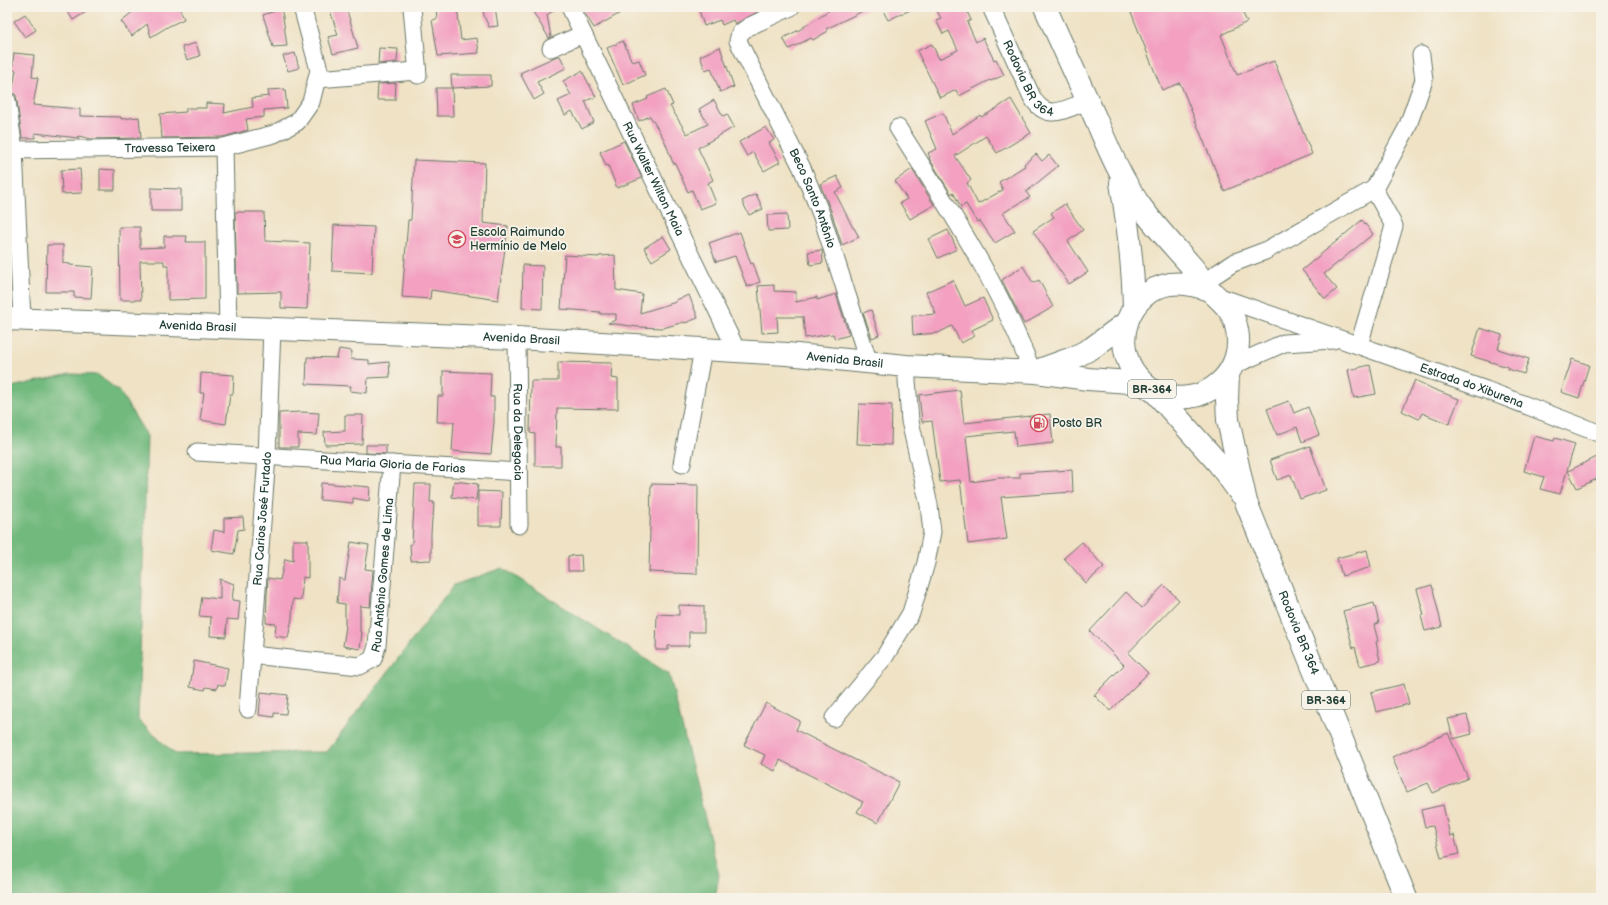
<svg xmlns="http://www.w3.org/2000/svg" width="1608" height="905" font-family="'Balsamiq Sans',sans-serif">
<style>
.forest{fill:#72b97e;stroke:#487b59}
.building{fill:#f3a0c1}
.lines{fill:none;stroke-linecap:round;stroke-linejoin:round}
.street-casing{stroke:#687767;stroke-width:19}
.secondary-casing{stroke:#687767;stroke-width:24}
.primary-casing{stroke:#687767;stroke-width:24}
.street{stroke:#fff;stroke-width:17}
.secondary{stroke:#fff;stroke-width:22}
.primary{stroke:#fff;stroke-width:22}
.labels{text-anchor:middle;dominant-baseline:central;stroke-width:3.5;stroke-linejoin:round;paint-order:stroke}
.shield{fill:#f7f3e8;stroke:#60746a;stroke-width:1}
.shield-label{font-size:11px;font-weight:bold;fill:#1f3d34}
.street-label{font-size:12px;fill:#1f3d34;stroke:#f7f3e8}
.poi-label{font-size:12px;fill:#1f3d34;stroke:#f7f3e8;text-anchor:start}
</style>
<rect width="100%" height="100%" fill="#f7f3e8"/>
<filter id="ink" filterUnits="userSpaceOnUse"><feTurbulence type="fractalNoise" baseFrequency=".025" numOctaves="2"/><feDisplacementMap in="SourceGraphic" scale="8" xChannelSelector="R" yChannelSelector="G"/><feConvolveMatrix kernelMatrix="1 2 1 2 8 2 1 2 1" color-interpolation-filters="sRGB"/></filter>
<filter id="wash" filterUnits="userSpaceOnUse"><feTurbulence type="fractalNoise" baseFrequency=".012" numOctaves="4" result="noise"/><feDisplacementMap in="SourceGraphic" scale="16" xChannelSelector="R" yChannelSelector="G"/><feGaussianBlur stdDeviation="0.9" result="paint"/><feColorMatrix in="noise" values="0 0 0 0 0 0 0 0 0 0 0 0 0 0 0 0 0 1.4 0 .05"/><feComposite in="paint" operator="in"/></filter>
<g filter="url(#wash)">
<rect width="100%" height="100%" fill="#efe2c5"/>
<path class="forest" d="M70 374 98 375 120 392 147 436 138 720 175 754 327 752 454 585 502 568 669 674 719 875 715 898H7V388Z"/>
<g id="blocks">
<path class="building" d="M65 7H94L73 20Z
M139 7H179L184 19 169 26 151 37 147 24 132 36 121 21Z
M329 7H346L358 48 333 54 328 37 338 35Z
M436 7H457L461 40 477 38 479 53 438 56 432 20 437 19Z
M483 7H495L498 26 489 27 484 16Z
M530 7H559L547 15 551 37 549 38Z
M581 7H631L594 28Z
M698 7H767L735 24 733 20 722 25 720 20 704 26Z
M834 7H871L826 29 828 31 813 40 811 38 789 49 783 38 799 30Z
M881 7H917L888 20Z
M935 7H965L971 20 967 22 976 42 983 38 994 60 996 59 1004 75 991 81 990 80 959 96 956 90 940 98 917 51 932 44 939 59 958 50 949 31 943 34 936 20 941 18Z
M1129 7H1240L1247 22 1221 35 1237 75 1274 61 1312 154 1224 191 1180 83 1162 90Z
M281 9 283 17 287 46 273 47 263 15Z
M25 14 36 30 25 37 14 21Z
M623 41 632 62 639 60 645 75 623 85 607 48Z
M196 43 200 56 187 60 182 47Z
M720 47 734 87 720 92 711 68 705 70 700 56Z
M379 48 398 49 397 62 378 64Z
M14 53 34 55 32 77 38 78 33 105 80 109V116L121 117V119L139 117 141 138 91 139 79 136 78 138 35 133V138H22L16 95 12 93 16 70H12Z
M295 53 299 68 288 71 283 56Z
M557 56H560L566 68 537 82 544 94 534 100 520 73Z
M582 71 596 97 585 101 594 122 582 129 572 111 565 115 558 101 571 95 563 81Z
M451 75H491V86L452 88Z
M396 83 395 100H377L378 84Z
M436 88H452L453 116H437Z
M285 89 287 108 264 110V117L246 119 248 130 223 137 162 138 160 114 186 112V108H206V103L225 104 224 113 253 107 252 98 269 96 268 90Z
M666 89 673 105 670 106 687 134 708 124 699 109 714 100 723 116 727 114 734 127 698 148 713 180 708 183 716 203 700 209 692 190 688 192 675 163H673L664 139 650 116 639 121 633 105 648 99 647 97Z
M1011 99 1031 133 997 153 986 136 955 156 971 180 967 183 978 204 1003 190 999 182 1025 166 1024 164 1036 154 1042 161 1049 155 1058 166 1026 192 1030 197 1003 213 1015 231 995 243 980 221 977 222 966 204 961 207 953 192 951 194 929 158H930L928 153 937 149 925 121 943 113 952 134 980 115 981 117 989 113Z
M766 127 774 140 769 143 780 162 764 171 753 152 747 156 739 142Z
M624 141 642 178 617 188 608 165 606 166 600 152Z
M414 160 485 163 483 223 508 226 498 300 431 290 430 299 402 297 408 220H411Z
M80 169 82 193 62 194 61 170Z
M100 169 115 170V190H100Z
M912 169 934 205 910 219 900 203 907 199 895 181Z
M837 176 843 188 835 192 853 228H854L859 237 842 245 831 211 820 184Z
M151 188 181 189V211H151Z
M756 194 763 209 749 215 742 201Z
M1065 204 1083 230 1068 241 1088 272 1069 284 1033 231 1054 217 1051 213Z
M235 212H264L265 241 310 243 307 309 281 308V292L237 293Z
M787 214 788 230 768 231 767 215Z
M1362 220 1373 234 1324 274 1337 289 1325 299 1302 270Z
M334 225 374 227 372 273 332 271Z
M119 227H140V248L164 247V236H187L186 242H205V299L168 300V265H164V261H140L141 300H120Z
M948 230 957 249 938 258 929 239Z
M740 232 751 264 753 263 760 282 747 287 735 256 716 262 709 243Z
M663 236 671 249 652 261 644 248Z
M47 245H63V263L70 264V265L93 267 91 298 74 297V292H46Z
M822 250 823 263 810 265 808 252Z
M565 255 599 257V256L615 255 616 290 642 294 640 313 676 302V300L689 295 698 318 685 323 684 322 663 328 638 327 608 323 616 320V314H600V312L561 309Z
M523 265 543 266 542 309 522 308Z
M1023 266 1033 283 1039 280 1053 307 1024 324 1002 280Z
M953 280 965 306 983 298 993 320 972 330 975 336 961 343 952 326 938 333 913 335 912 316 936 314 926 292Z
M774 285V291L796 292V302L817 297V300L836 294 849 335 835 339 833 334 805 338 803 317H777L778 332 762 333 758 286Z
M871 310 879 335 872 338 863 313Z
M1480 328 1502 335 1498 349 1529 359 1524 374 1508 369V367L1471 356Z
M339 349 352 351 351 359 369 360V364L389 362 390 377 368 378 367 393 350 391 351 386 306 384 307 357 337 358Z
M1572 359 1589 365 1579 398 1561 392Z
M558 362 612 363 611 378 618 379V409L557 408 556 447H561V466H535V434L530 433 531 381H558Z
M1370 365 1376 394 1354 398 1348 370Z
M443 371 491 373 490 397H494V422L491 454 452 451 454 422H437L438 396H443Z
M201 373 234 375 233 394H230L226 424 200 420 204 393H200Z
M1415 380 1433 389 1459 399 1449 424 1422 413 1419 419 1402 411Z
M960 390 964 423 1050 414 1053 443 1016 447 1014 431 966 436 971 482 999 478H1020V473L1072 470 1073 492 1001 497 1007 539 968 544 960 480 940 482 932 421 922 422 919 395Z
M1289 401 1294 413 1308 407 1319 435 1302 442 1297 427 1277 435 1267 409Z
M859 404 892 405 891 445 857 444Z
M301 412 319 413 317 435 298 434V447H279V413Z
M345 415H363L362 444 325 445 324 432 345 431Z
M1534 436 1554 441 1555 438 1575 444 1560 494 1540 489 1544 477 1524 471Z
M366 445H386V454L366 453Z
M1310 446 1326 490 1300 499 1291 475 1277 480 1270 460Z
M1601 455V477L1577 488 1568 471Z
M454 481 478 484 476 500 452 497Z
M321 483 370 487 369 501 353 498V503L320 500Z
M415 484H431L430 502H434L433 518H432L431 534V560L411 561 410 544H412Z
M651 484 698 485 697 574 649 572Z
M478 491 502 492 501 526H478Z
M243 517 244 529 238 530 234 554 211 550 214 530 224 532V518Z
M293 540H308V578L303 577 301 600 293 599 292 618 288 638 275 636 276 624 266 623 267 596 268 578 280 580 285 559 293 561Z
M351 542 369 545 365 569 373 570 370 607 360 606V632H362L360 649 343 646 346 626 345 625V604L337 603 339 578 345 580Z
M1082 542 1104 567 1086 583 1064 558Z
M1367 550 1371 567 1342 576 1337 558Z
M581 555 582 571H568V556Z
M220 579 234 584 232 600 240 601 238 620 227 619 226 637 210 636 211 617 199 616 202 597 220 599Z
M1164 585 1179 600 1128 653 1148 673 1110 711 1094 695 1124 665 1090 631 1126 592 1142 608Z
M1432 585 1442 627 1425 631 1421 616 1424 615 1417 589Z
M1374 603 1379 623 1374 625 1378 641 1376 642 1380 661 1360 666 1355 647 1353 648 1343 611Z
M679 605 704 606V632H689V646H668V650H656L657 614 679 615Z
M194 661 228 668 225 686 218 684 217 689 206 687 205 690 190 687Z
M1404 684 1409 704 1376 712 1371 692Z
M261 692 288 695 286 714 274 713V717L259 715Z
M766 703 800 721 796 730 899 782 878 823 857 812 863 802 780 760 775 771 761 764 765 755 744 745Z
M1467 715 1472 734 1453 739 1448 719Z
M1448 733 1468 778 1433 793 1428 783 1407 792 1392 757Z
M1443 805 1450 836 1454 835 1459 854 1441 858 1433 826 1425 827 1421 810Z"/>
</g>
</g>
<g filter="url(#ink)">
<use href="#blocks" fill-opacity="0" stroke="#687767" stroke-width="1"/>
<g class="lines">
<defs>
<g id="street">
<path d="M412 7 418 75"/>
<path id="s1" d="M570 7 737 351"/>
<path id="s2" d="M791 7 748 27 740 33 738 41 802 168 821 214 869 363"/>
<path id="s3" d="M991 7 1032 97C1047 123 1064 109 1088 101"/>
<path d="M551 48 583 34"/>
<path d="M317 79 417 71"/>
<path d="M7 101 14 150 22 320"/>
<path d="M898 128C947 206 1000 284 1032 372"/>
<path d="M224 147 228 327"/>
<path id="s4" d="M14 150 224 147 274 134 297 122 311 102 319 70 302 7"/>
<path d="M1204 282 1233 263 1265 251 1374 189"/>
<path id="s5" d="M1217 296 1486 390 1601 434"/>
<path id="s6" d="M517 338 519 525"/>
<path d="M1359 345 1394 226 1374 189 1407 128 1424 80 1421 55"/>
<path d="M1232 366 1284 343 1333 340"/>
<path id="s7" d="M197 452 518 472"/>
<path d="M682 464 703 349"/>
<path id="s8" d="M251 655 360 666 373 659 377 646 392 464"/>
<path id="s9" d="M248 709 267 456 272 329"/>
<path d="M834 718 885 656 911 613 926 563 932 532 929 505 910 421 906 366"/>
</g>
<g id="secondary">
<path id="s10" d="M7 319 517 338 787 354 906 366 1036 372 1088 379 1143 383"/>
<path d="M1039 370 1075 357 1092 348 1127 322"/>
</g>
<g id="primary">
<path d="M1045 7C1061 43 1078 79 1094 115 1107 145 1120 177 1139 204 1155 227 1175 247 1193 268 1199 275 1203 283 1210 290 1220 301 1230 307 1235 322 1251 372 1202 413 1155 392 1148 388 1142 382 1137 376 1110 344 1128 291 1170 284 1185 282 1197 285 1211 291"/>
<path d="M1121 183C1128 224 1133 265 1134 307"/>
<path id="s11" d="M1228 374 1227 400 1228 420 1246 502 1406 898"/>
<path d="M1155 392 1219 464 1240 493"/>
</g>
</defs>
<use href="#street" class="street-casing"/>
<use href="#secondary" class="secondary-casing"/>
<use href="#primary" class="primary-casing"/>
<use href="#street" class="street"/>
<use href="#secondary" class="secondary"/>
<use href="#primary" class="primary"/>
</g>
</g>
<defs>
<symbol id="school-ring" viewBox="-11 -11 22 22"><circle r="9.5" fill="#f7f3e8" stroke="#d1495b" stroke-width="1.5"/><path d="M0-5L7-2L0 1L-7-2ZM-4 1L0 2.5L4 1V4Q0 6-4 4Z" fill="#d1495b"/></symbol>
<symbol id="fuel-ring" viewBox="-11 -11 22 22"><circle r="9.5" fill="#f7f3e8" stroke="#d1495b" stroke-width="1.5"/><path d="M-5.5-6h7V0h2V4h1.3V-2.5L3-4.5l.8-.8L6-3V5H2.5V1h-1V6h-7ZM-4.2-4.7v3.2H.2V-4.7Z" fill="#d1495b"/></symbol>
</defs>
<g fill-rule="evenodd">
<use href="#school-ring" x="447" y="229" width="20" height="20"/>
<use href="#fuel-ring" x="1029" y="413" width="20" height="20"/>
</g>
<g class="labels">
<g class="shield">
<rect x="1128" y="380" width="48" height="18" rx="3"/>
<rect x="1302" y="691" width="48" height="18" rx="3"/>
</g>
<g class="shield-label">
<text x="1152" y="389">BR-364</text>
<text x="1326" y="700">BR-364</text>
</g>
<g class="street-label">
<text stroke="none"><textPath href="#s3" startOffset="82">Rodovia BR 364</textPath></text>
<text stroke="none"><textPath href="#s4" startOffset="156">Travessa Teixera</textPath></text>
<text stroke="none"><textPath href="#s1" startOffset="191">Rua Walter Wilton Maia</textPath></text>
<text stroke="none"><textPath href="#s2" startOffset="240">Beco Santo Antônio</textPath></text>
<text stroke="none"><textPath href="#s10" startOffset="191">Avenida Brasil</textPath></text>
<text stroke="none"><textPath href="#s10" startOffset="515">Avenida Brasil</textPath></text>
<text stroke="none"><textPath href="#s10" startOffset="839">Avenida Brasil</textPath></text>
<text stroke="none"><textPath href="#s5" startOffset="270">Estrada do Xiburena</textPath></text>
<text stroke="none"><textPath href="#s6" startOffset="94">Rua da Delegacia</textPath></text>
<text stroke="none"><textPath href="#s7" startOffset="196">Rua Maria Gloria de Farias</textPath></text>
<text stroke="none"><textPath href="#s9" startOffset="191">Rua Carios José Furtado</textPath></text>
<text stroke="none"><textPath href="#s8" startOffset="209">Rua Antônio Gomes de Lima</textPath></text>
<text stroke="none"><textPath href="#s11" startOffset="271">Rodovia BR 364</textPath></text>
</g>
<g class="poi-label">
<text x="470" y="232">Escola Raimundo<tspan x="470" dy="14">Hermínio de Melo</tspan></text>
<text x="1052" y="423">Posto BR</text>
</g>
</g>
<rect width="1608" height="905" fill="none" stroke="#f7f3e8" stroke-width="24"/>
</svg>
